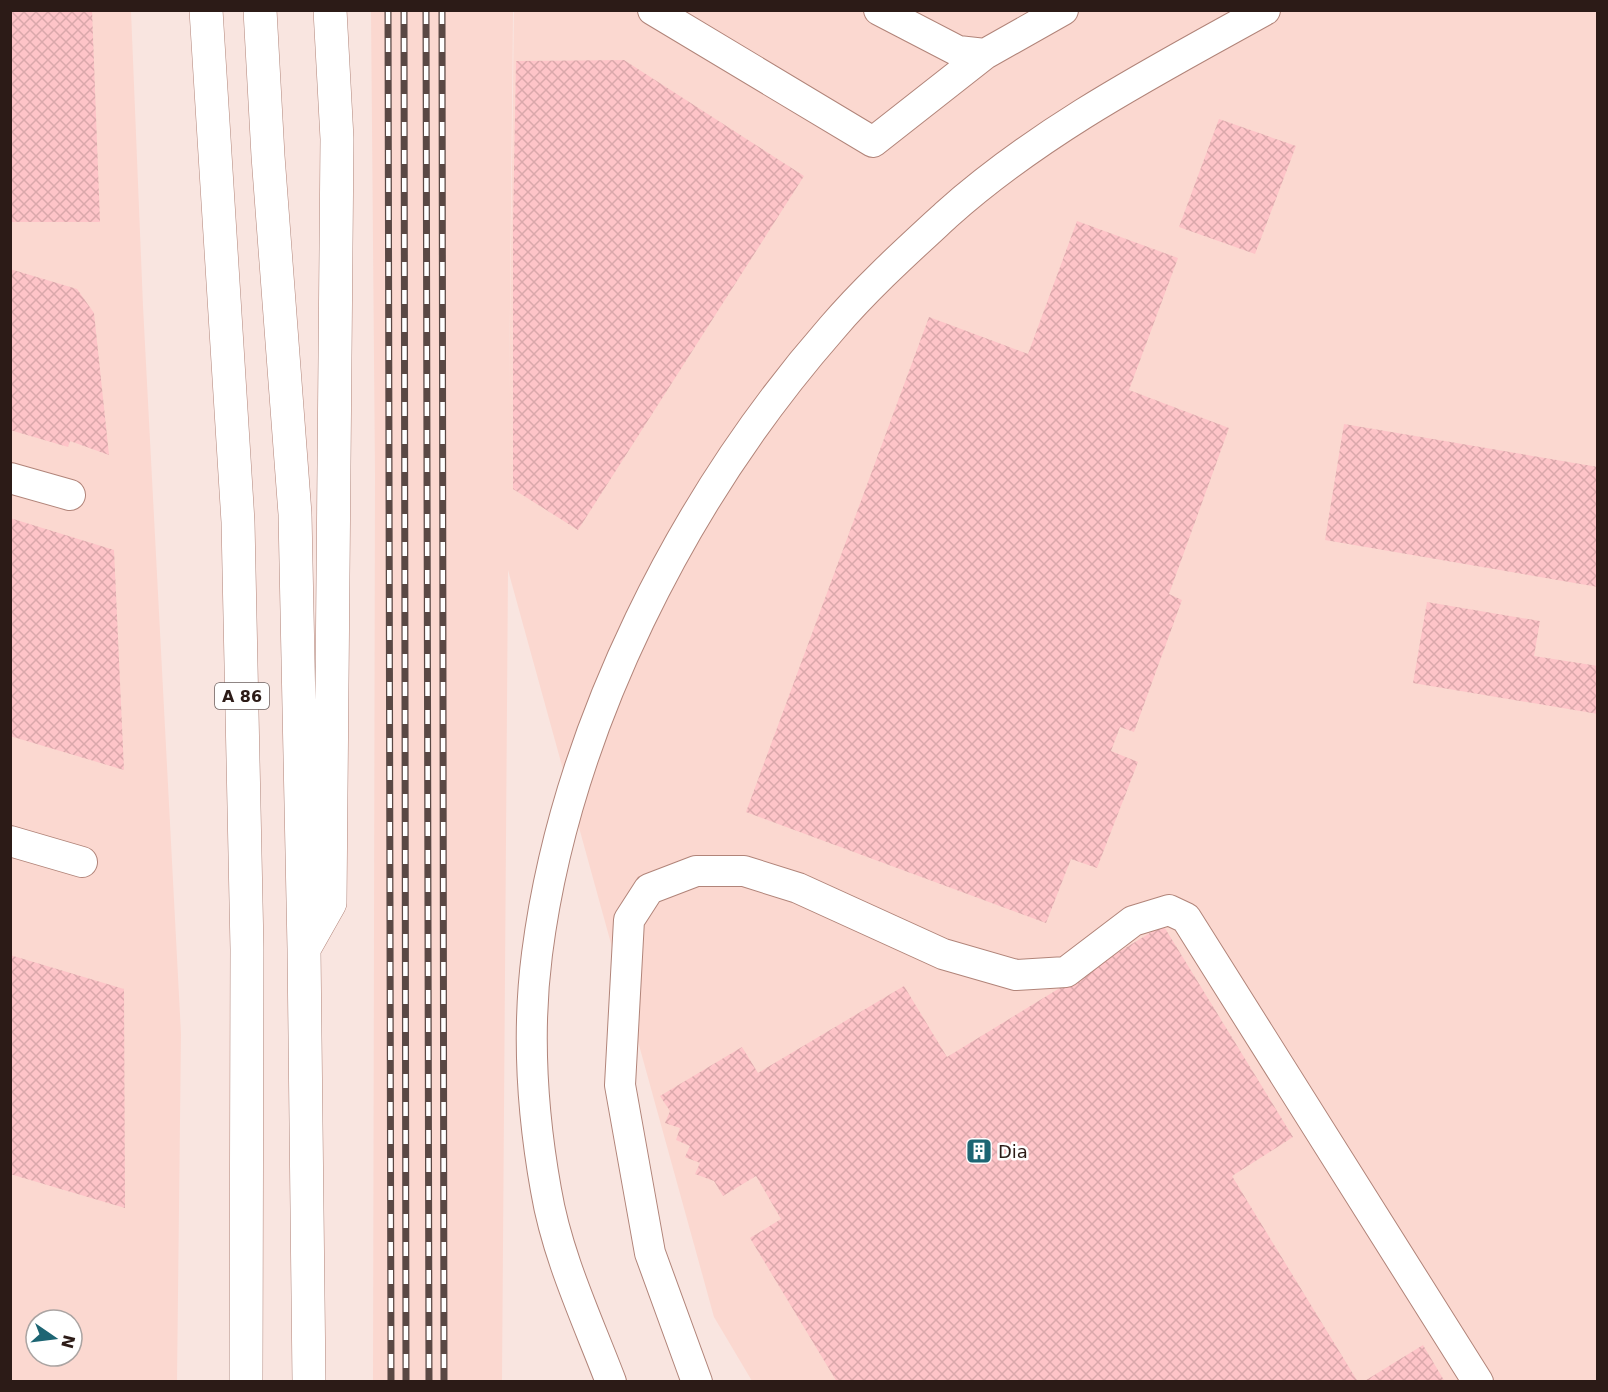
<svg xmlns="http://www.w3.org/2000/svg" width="1608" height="1392" font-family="'DejaVu Sans',sans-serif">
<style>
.built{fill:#fbd8d0;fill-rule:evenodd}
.building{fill:url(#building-cross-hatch)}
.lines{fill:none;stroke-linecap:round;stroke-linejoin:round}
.minor-casing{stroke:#b18479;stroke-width:32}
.highway-casing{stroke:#b18479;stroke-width:34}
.minor{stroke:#fff;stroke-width:30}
.highway{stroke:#fff;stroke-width:33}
.rail-casing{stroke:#5a4844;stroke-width:7}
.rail{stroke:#fff;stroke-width:4.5;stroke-dasharray:14;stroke-linecap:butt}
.labels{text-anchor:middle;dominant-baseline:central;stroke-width:5;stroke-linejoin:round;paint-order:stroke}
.shield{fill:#fff;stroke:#6b5f5d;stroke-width:1.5}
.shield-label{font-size:16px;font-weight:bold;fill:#2c1b17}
.poi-label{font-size:18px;fill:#2c1b17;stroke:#fff;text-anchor:start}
</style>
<defs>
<pattern id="building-cross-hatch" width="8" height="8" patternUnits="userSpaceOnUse" patternTransform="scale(1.5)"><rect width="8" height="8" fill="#fec4c8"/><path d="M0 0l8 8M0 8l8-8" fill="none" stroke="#daa8ab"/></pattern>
</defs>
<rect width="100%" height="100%" fill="#f9e5e0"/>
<path class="built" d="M10 11H131L143 306 181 1034 177 1381H11ZM36 1320H72V1356H36Z
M371 11H513L509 405 514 11H1597V1381H752L714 1317 508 570 502 1381H373L375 475Z"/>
<path class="building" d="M10 10H92L100 222H10Z
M624 60 804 176 578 530 513 489V226L516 61Z
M1219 119 1296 146 1255 254 1179 227Z
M1077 221 1178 258 1129 390 1229 428 1169 594 1182 600 1134 732 1120 727 1111 751 1138 762 1097 868 1071 859 1046 923 746 812 929 317 1028 354Z
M10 269 77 289 94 313 109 455 70 441 68 447 10 430Z
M1344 424 1598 467V587L1325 540Z
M10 518 114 550 124 770 10 736Z
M1427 602 1540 621 1534 656 1598 666V714L1413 683Z
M1163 925 1293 1137 1232 1176 1358 1382H837L750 1238 781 1219 756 1176 723 1196 714 1181 695 1174 700 1163 685 1157 690 1146 676 1140 680 1128 665 1123 670 1111 660 1096 742 1047 758 1073 904 986 947 1057Z
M10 955 124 989 125 1208 10 1174Z
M1423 1345 1445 1382H1363Z"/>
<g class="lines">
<defs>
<path id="minor" d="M653 10 873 142 985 54
M879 10 958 51 985 54 1063 10
M10 478 70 495
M10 841 82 862
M611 1382C587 1319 557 1256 546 1190 532 1112 527 1032 537 954 566 729 683 498 832 328 866 288 907 251 946 215 1041 130 1155 71 1265 10
M697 1382 650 1253 620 1085 629 920 649 889 696 871H744L798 888 943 954 1016 975 1066 972 1133 921 1169 910 1186 918 1478 1382"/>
<path id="highway" d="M206 10 238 522 247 949 246 1382
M260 10 268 156 295 514 304 949 309 1382
M304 949 330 903 337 139 330 10"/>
</defs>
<use href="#minor" class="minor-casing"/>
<use href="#highway" class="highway-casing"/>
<use href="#minor" class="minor"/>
<use href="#highway" class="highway"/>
<defs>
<path id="rail" d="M388 10 391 1382
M404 10 406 1382
M426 10 429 1382
M442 10 444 1382"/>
</defs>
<use href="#rail" class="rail-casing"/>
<use href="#rail" class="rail"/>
</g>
<defs>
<symbol id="building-square" viewBox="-11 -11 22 22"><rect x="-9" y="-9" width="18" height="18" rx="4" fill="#1d6573" stroke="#fff"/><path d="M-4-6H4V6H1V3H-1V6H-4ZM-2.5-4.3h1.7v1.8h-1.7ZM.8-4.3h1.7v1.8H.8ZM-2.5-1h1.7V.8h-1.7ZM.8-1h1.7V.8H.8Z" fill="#fff"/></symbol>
</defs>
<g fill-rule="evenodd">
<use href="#building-square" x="964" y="1136" width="30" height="30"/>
</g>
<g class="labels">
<rect class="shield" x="215" y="683" width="54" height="26" rx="4.5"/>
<g class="shield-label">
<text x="242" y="696">A 86</text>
</g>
<g class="poi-label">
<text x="998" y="1151">Dia</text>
</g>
</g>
<rect width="1608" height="1392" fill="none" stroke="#2c1b17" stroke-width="24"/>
<g transform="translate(54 1338) rotate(104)"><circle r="28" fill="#ffffff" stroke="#aba4a2" stroke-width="1.5"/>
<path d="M0-4.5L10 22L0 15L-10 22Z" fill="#1d6573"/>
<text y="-9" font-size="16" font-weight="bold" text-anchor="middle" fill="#2c1b17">N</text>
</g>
</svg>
